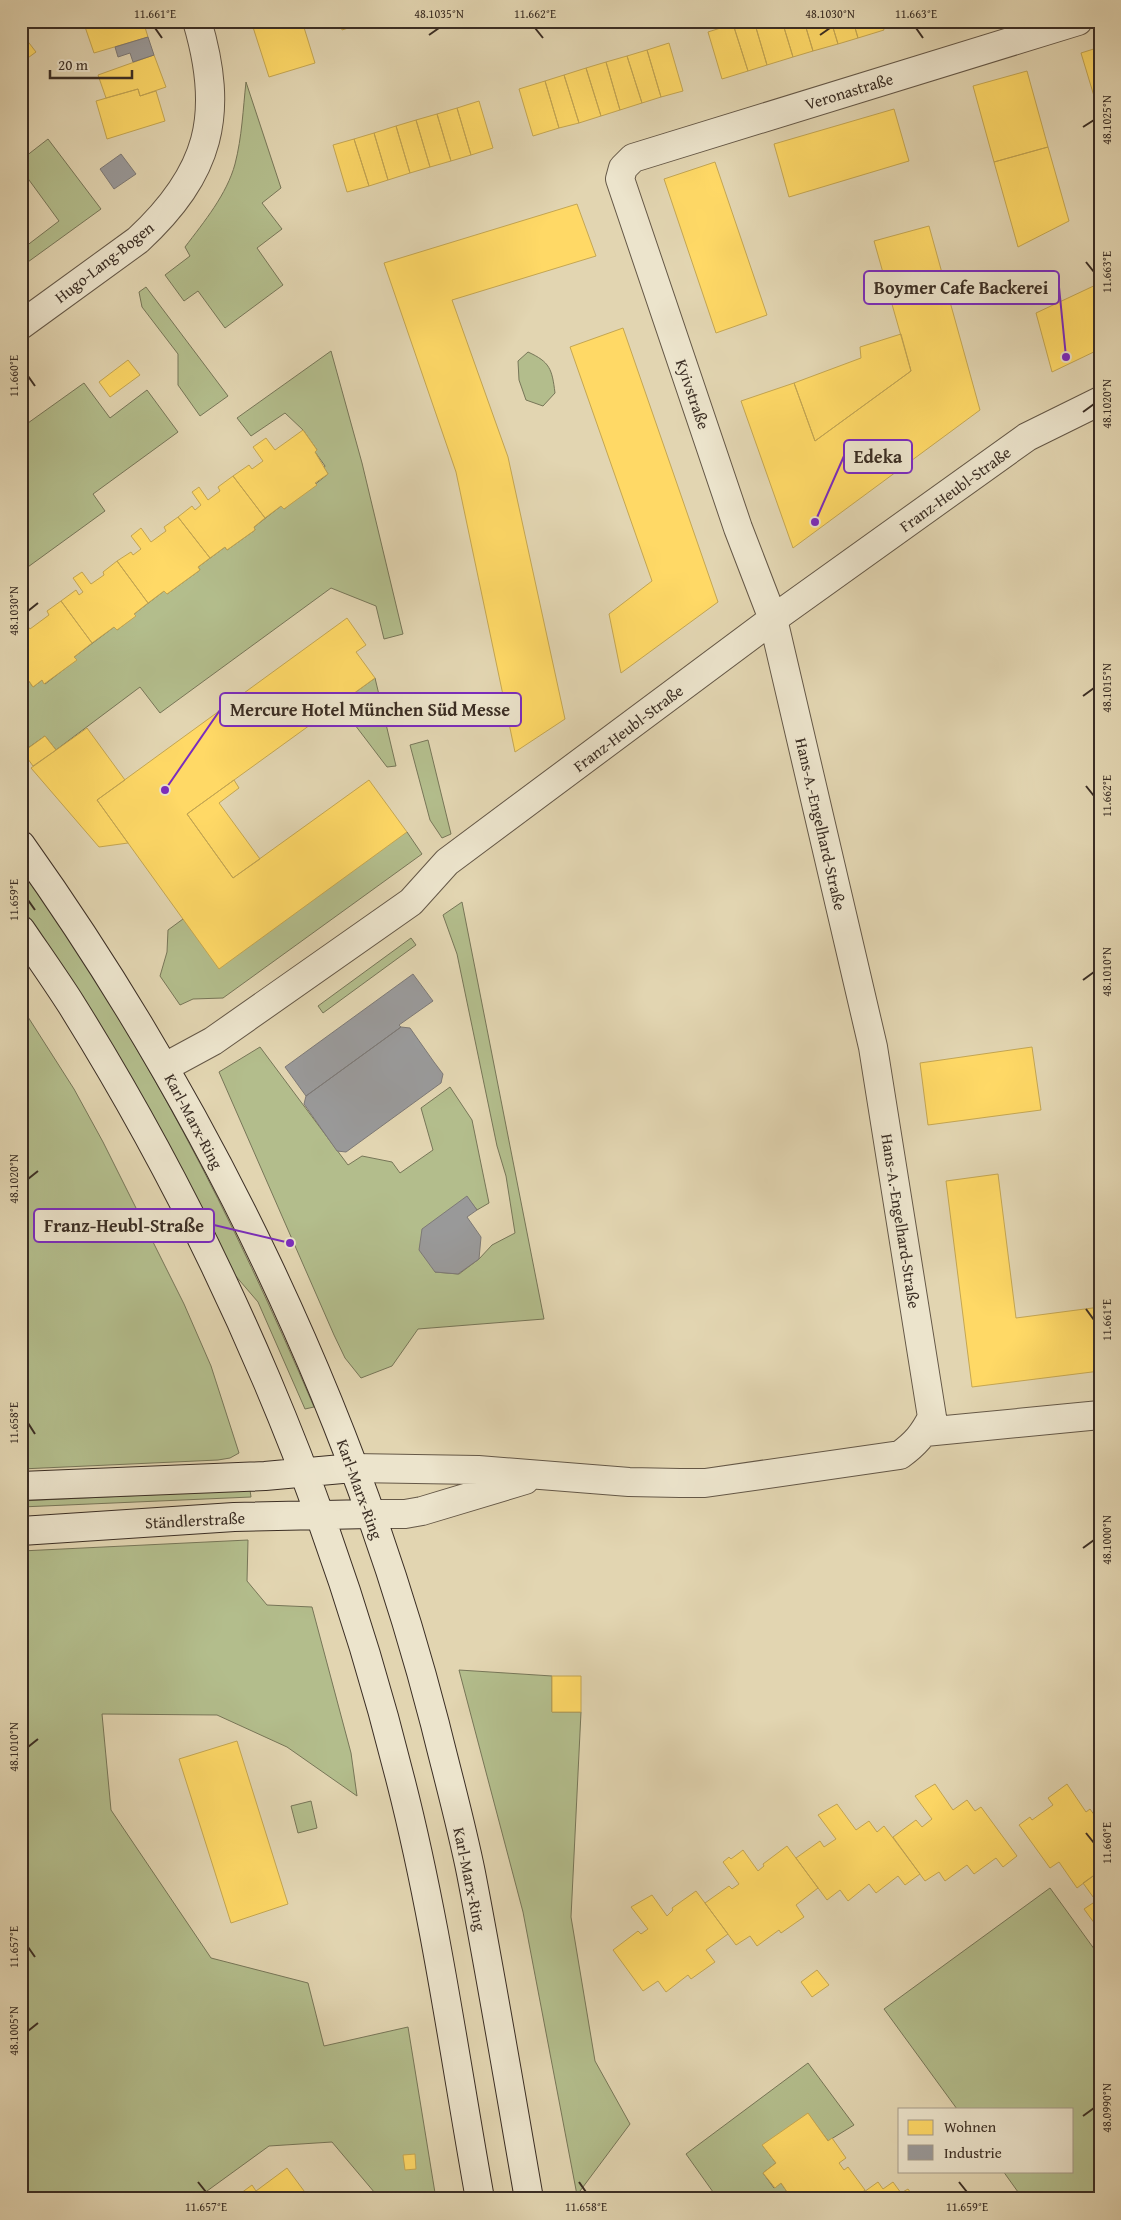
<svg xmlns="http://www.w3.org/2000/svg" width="1121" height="2220" font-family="'Gentium Book Plus',serif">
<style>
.green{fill:#b3bd8c;stroke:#777658}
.homes{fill:#ffd966;stroke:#c4a652}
.industry{fill:#999;stroke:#7d7976}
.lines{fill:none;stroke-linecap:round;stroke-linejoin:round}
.minor-casing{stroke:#655847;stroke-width:30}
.tertiary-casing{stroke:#655847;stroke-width:30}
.secondary-casing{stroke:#3b2e24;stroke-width:30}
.minor{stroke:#ece4cc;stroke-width:28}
.tertiary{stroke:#ece4cc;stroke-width:28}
.secondary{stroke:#ece4cc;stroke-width:28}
.ticks{fill:none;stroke:#3b2e24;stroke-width:2}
.labels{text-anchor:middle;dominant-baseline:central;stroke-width:5;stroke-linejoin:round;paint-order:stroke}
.street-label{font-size:16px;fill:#3b2e24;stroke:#ece4cc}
.leader{fill:none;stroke:#7b2cbf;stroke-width:2}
.callout-dot{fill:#7b2cbf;stroke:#ece4cc;stroke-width:2}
.callout{fill:#ece4cc;stroke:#7b2cbf;stroke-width:2}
.callout-label{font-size:18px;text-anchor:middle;font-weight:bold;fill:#3b2e24}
.neatline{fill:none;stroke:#3b2e24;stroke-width:2}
.ticks-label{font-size:12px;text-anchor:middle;fill:#3b2e24}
</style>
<rect width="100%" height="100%" fill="#e2d5b1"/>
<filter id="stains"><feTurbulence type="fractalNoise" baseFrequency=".004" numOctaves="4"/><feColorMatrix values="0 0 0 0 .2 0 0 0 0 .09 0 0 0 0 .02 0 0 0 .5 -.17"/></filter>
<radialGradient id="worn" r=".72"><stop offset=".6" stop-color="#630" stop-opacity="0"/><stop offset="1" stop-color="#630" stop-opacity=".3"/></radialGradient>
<path class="green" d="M246 82 281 188 262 203 282 229 257 248 283 285 225 328 198 291 184 301 165 275 190 256 185 247C204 222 227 194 235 164 242 137 243 109 246 82Z
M48 139 101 209 21 267V250L59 221 21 169V160Z
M146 287 228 396 200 416 178 385V354L142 307 139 292Z
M331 351 362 463 403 634 384 639 376 606 331 588 160 713 140 687 56 750 45 736 21 753V676L26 683 29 681 33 687 42 680 45 684 76 660 74 657 114 627 117 630 135 616 134 614 164 591 167 594 200 570 198 567 225 547 227 550 255 530 254 527 281 506 284 509 328 474 324 468 325 466 315 452 317 450 303 430 285 413 251 436 237 418Z
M528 352C550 362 552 369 555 393L543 406 526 400 519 380 518 361Z
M84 383 110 418 147 390 178 432 93 494 105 511 21 572V428Z
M375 678 396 766 387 767 339 704Z
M428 740 451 834 442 838 430 820 410 745Z
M407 832 422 854 223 998 193 999 180 1005 160 976 167 952 168 930 183 919Z
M21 870C141 1037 234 1219 314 1407L305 1409 258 1302 234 1274 167 1144 114 1050 21 905Z
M462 902 544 1319 418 1329 392 1366 361 1378 345 1358 334 1335 219 1072 260 1047 348 1165 362 1156 392 1162 400 1173 433 1150 421 1108 450 1087 472 1120 489 1203 477 1210 467 1197 435 1272 459 1274 479 1259 492 1245 515 1233 506 1176 497 1146 457 954 443 915Z
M411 938 416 945 323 1013 318 1006Z
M21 1006 74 1089 103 1142 184 1304 211 1366 239 1453 230 1458 218 1460 21 1469Z
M250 1490 251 1497 21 1507V1501Z
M248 1540 247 1581 267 1605 312 1607 351 1753 357 1796 287 1747 217 1715 102 1714 111 1810 211 1958 308 1983 324 2046 408 2027 436 2199H380L332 2142 269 2146 196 2199H37L33 2194 21 2198V1551Z
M459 1670 552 1676V1712H581L571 1917 595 2061 630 2124 577 2195 523 1912Z
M311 1801 317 1828 298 1833 291 1806Z
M1050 1888 1100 1957V2199H1023L1003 2171H1072V2109H957L884 2009Z
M808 2063 854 2125 828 2141 808 2114 763 2146 776 2163 763 2173 774 2188 781 2183 792 2199H718L686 2154Z"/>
<path class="homes" d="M83 21H143L148 37 94 53Z
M251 21H302L315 63 269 77Z
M340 21H370L342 30Z
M742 21H754L767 65 748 71 733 24Z
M754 21H782L793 57 767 65Z
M782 21H804L813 51 793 57Z
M804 21H831L838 44 813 51Z
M831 21H853L858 38 838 44Z
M853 21H881L884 30 858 38Z
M733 24 748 71 722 79 708 32Z
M26 39 36 52 25 60 21 55V43Z
M669 43 683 91 661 97 647 50Z
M1100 47V105L1097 106 1081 53Z
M647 50 661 97 642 103 627 56Z
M154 55 166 87 140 96 138 89 106 98 98 75Z
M627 56 642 103 620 110 606 62Z
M606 62 620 110 601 116 586 68Z
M586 68 601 116 579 123 564 75Z
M1027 71 1048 147 994 162 973 86Z
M564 75 579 123 559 128 545 81Z
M545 81 559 128 533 136 519 89Z
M138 89 140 96 156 91 165 121 107 139 96 101Z
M479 101 493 148 471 155 457 108Z
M457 108 471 155 451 161 437 114Z
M894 109 909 161 789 197 774 144Z
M437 114 451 161 430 167 416 120Z
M416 120 430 167 410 173 396 126Z
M396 126 410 173 388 180 374 133Z
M374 133 388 180 369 186 354 139Z
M354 139 369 186 347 192 333 145Z
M1048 147 1069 221 1018 247 994 162Z
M715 162 767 315 716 333 664 179Z
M577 204 596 256 452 300 508 457 565 719 515 752 456 472 384 263Z
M929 226 980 410 793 548 741 401 794 383 815 441 911 371 874 241Z
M1100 283V349L1052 372 1036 313Z
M623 328 718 602 621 673 609 614 652 581 570 347Z
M901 334 911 371 815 441 794 383 861 358 860 347Z
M128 360 140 375 110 397 99 382Z
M303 430 317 450 315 452 328 474 315 483 317 485 284 509 281 506 265 518 233 476 249 465 252 469 263 461 253 447 266 438 275 450Z
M233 476 265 518 254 527 255 530 227 550 225 547 210 558 178 517 192 506 195 510 201 505 192 492 199 487 208 500 220 491 218 487Z
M178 517 210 558 198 567 200 570 167 594 164 591 148 603 117 561 131 552 133 555 141 549 131 536 141 528 151 542 166 531 164 527Z
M117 561 148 603 134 614 136 616 117 630 114 627 92 643 61 601 76 590 79 595 83 592 73 578 82 572 91 584 104 575 103 572Z
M61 601 92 643 74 657 77 660 44 684 42 680 33 687 29 681 26 683 21 676V618L30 629 49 615 47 611Z
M347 618 366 645 356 652 375 678 187 814 233 878 369 780 407 832 219 969 97 800Z
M87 728 125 780 97 800 128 843 99 847 31 768Z
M45 736 56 750 33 766 23 752Z
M234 780 239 788 219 803 260 859 233 878 187 814Z
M1032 1047 1041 1110 928 1125 920 1063Z
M998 1174 1016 1318 1100 1307V1371L972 1387 946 1181Z
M552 1676H581V1712H552Z
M237 1741 288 1904 231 1923 179 1759Z
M935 1784 953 1810 967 1800 975 1811 981 1807 1017 1856 1003 1867 996 1858 974 1874 967 1865 945 1881 939 1872 925 1881 893 1837 916 1820 922 1827 932 1819 915 1796Z
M1067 1784 1086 1812 1090 1809 1100 1823V1871L1077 1888 1059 1862 1050 1868 1019 1825 1030 1817 1032 1820 1053 1805 1048 1798Z
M837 1804 856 1830 869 1821 877 1832 884 1826 920 1874 905 1885 898 1876 876 1893 869 1884 848 1901 840 1890 827 1900 796 1858 820 1841 824 1847 836 1839 818 1815Z
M787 1846 818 1888 796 1905 804 1917 781 1933 779 1930 757 1946 750 1936 736 1945 705 1903 729 1886 732 1889 739 1884 723 1862 729 1857 731 1859 743 1850 758 1871 764 1866 763 1864Z
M1100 1871V1920L1095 1924 1084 1909 1096 1901 1083 1883Z
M696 1891 728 1934 706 1950 715 1962 691 1979 688 1975 666 1992 658 1981 643 1991 613 1950 638 1931 641 1934 648 1929 631 1907 652 1895 667 1916 673 1910 672 1908Z
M817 1970 829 1985 812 1997 801 1982Z
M808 2113 828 2141 832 2138 846 2158 839 2163 844 2170 848 2167 865 2190 854 2199H792L781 2183 775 2188 763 2173 776 2163 762 2145Z
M415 2154 416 2169 405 2170 403 2155Z
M287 2168 310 2199H233L252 2185 256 2191Z
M878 2182 883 2189 893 2182 901 2193 908 2189 915 2199H854Z"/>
<path class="industry" d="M148 37 154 55 133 62 130 53 118 57 115 47Z
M121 154 136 174 114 189 100 169Z
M413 974 433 1001 399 1025 401 1027 306 1096 285 1067Z
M401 1027 410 1028 434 1062 443 1074 441 1083 346 1152 337 1151 304 1104 306 1096Z
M467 1196 477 1210 467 1217 481 1237 479 1259 458 1274 435 1272 419 1250 422 1229Z"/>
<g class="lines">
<defs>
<path id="minor" d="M165 1067 213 1041 411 902 447 862 773 619 1027 437 1100 401
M925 1432 1100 1415
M353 1468 478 1470 629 1482 680 1483H705L900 1455C915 1444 924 1434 932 1417L873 1047 773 619 738 528 620 179 623 168 633 158 1078 21
M370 1514H405L422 1511 525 1480"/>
<path id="tertiary" d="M21 325 138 240C210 173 225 115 197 21"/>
<path id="secondary" d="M21 845C209 1109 354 1410 435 1724 447 1773 461 1823 471 1873 492 1982 510 2090 529 2199
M21 930C38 955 55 979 71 1004 221 1244 333 1508 401 1782 436 1919 455 2060 480 2199
M21 1486 265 1476 353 1468
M21 1531 234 1517 370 1514"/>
</defs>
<use href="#minor" class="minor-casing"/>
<use href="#tertiary" class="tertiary-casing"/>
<use href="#secondary" class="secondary-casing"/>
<use href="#minor" class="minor"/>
<use href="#tertiary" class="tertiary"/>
<use href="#secondary" class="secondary"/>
</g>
<path class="ticks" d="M155 28 162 38M535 28 543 38M916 28 923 38M429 35 439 28M820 35 830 28M1083 127 1094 120M1086 262 1094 272M28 376 35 386M1083 412 1094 404M28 611 38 603M1083 696 1094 688M1086 786 1094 796M28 900 35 910M1083 980 1094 972M28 1179 38 1171M1086 1309 1094 1320M28 1423 35 1434M1083 1548 1094 1540M28 1747 38 1739M1086 1833 1094 1843M28 1947 35 1957M28 2031 38 2023M1083 2116 1094 2108M198 2182 206 2192M579 2182 586 2192M959 2182 967 2192"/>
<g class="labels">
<g class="street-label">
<text transform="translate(849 91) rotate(-17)">Veronastraße</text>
<text transform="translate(104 262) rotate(-38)">Hugo-Lang-Bogen</text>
<text transform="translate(693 394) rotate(71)">Kyivstraße</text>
<text transform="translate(955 489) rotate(-36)">Franz-Heubl-Straße</text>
<text transform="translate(628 728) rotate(-37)">Franz-Heubl-Straße</text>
<text transform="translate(821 824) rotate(77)">Hans-A.-Engelhard-Straße</text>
<text transform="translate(194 1121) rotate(62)">Karl-Marx-Ring</text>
<text transform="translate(901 1221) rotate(81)">Hans-A.-Engelhard-Straße</text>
<text transform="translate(360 1489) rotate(70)">Karl-Marx-Ring</text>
<text transform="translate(195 1520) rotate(-3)">Ständlerstraße</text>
<text transform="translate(470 1879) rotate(78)">Karl-Marx-Ring</text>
</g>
</g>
<path class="leader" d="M1066 357L1059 287M815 522L844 456M165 790L220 710M290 1243L214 1225"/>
<g class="callout-dot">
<circle cx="1066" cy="357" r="5"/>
<circle cx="815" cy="522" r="5"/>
<circle cx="165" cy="790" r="5"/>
<circle cx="290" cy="1243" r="5"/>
</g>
<g class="callout">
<rect x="864" y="271" width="195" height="33" rx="5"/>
<rect x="844" y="440" width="68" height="33" rx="5"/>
<rect x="220" y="693" width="301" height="33" rx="5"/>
<rect x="34" y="1209" width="180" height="33" rx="5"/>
</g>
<g class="callout-label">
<text x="961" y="294">Boymer Cafe Backerei</text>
<text x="878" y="463">Edeka</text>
<text x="370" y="716">Mercure Hotel München Süd Messe</text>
<text x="124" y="1232">Franz-Heubl-Straße</text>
</g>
<rect width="1121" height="2220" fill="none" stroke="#e2d5b1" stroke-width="55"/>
<rect x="898" y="2108" width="175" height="65" fill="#ece4cc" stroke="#a59b89"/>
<rect x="908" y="2120" width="25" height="15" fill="#ffd966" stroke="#a59b89"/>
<text x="944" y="2132" font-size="15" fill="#3b2e24">Wohnen</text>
<rect x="908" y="2145" width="25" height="15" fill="#999999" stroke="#a59b89"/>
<text x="944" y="2158" font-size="15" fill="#3b2e24">Industrie</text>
<path d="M50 70v8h82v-8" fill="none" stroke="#3b2e24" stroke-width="2.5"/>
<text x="58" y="70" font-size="15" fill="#3b2e24" stroke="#ece4cc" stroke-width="4" paint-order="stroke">20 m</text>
<rect x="28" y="28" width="1066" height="2164" class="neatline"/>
<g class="ticks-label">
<text x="155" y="18">11.661°E</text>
<text x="439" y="18">48.1035°N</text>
<text x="535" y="18">11.662°E</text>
<text x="830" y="18">48.1030°N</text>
<text x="916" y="18">11.663°E</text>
<text transform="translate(1107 120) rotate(-90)" y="4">48.1025°N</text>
<text transform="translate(1107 272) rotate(-90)" y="4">11.663°E</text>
<text transform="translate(14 376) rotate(-90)" y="4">11.660°E</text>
<text transform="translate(1107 404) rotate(-90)" y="4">48.1020°N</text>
<text transform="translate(14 611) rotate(-90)" y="4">48.1030°N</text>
<text transform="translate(1107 688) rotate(-90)" y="4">48.1015°N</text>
<text transform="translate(1107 796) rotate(-90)" y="4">11.662°E</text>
<text transform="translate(14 900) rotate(-90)" y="4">11.659°E</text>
<text transform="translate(1107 972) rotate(-90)" y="4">48.1010°N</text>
<text transform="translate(14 1179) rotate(-90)" y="4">48.1020°N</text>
<text transform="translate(1107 1320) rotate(-90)" y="4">11.661°E</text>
<text transform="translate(14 1423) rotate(-90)" y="4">11.658°E</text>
<text transform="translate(1107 1540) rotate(-90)" y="4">48.1000°N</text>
<text transform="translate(14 1747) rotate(-90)" y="4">48.1010°N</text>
<text transform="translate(1107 1843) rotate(-90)" y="4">11.660°E</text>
<text transform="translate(14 1947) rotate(-90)" y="4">11.657°E</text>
<text transform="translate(14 2031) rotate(-90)" y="4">48.1005°N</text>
<text transform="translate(1107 2108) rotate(-90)" y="4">48.0990°N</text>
<text x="206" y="2211">11.657°E</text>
<text x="586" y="2211">11.658°E</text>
<text x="967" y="2211">11.659°E</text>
</g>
<rect width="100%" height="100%" filter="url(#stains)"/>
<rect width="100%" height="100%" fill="url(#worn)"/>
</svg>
